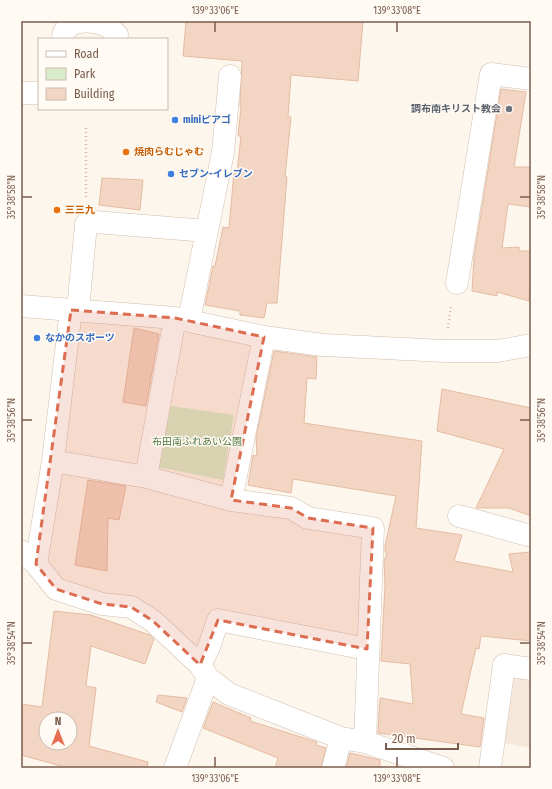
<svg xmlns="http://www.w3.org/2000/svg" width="552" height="789" font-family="'Fira Sans Condensed','Noto Sans JP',sans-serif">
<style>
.residential{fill:#f5e8da}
.green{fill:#d8ecc9}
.building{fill:#f3d5c3;stroke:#e6bba3;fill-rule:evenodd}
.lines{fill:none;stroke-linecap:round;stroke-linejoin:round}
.minor-casing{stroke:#d1beb0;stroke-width:23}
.path{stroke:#d9b8a5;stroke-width:2.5;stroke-dasharray:1 3;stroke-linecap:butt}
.minor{stroke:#fff;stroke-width:22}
.marked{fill:#dc6d51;fill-opacity:0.2;stroke:#dc6d51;stroke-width:3;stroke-dasharray:8 5;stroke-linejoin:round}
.ticks{fill:none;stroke:#7a5c4d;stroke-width:1.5}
.worship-dot{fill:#6b7280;stroke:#fffaf3;stroke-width:1.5}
.shop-dot{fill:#3f7fe0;stroke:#fffaf3;stroke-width:1.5}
.food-dot{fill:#e8710a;stroke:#fffaf3;stroke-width:1.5}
.labels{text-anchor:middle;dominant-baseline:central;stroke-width:3;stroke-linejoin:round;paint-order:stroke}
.worship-label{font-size:10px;font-weight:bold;fill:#5b616d;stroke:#fffaf3;text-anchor:end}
.shop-label{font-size:10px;font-weight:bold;fill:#366cbe;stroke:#fffaf3;text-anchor:start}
.food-label{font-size:10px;font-weight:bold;fill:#c56008;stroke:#fffaf3;text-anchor:start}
.park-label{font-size:10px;fill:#537a41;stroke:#fffaf3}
.neatline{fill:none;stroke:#7a5c4d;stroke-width:1.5}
.ticks-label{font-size:10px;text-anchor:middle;fill:#7a5c4d}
</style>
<rect width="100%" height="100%" fill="#fdf6ec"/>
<path class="residential" d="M515 674 531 677V748L504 743Z"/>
<path class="green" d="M171 406 234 415 223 480 158 467Z"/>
<path class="building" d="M186 21H363L358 81 291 75 288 117H291L285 177H287L277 303H267L264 318 240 315V311L205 305 213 266H215L223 227 229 228 234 172 237 173 241 136H238L241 107 240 106 242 61 183 56Z
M501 89 526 92 514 167H531V207L508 204 502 248 519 247V251H531L529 301 497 292V296L472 291 474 257Z
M102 178 143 180 140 210 99 205Z
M134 328 159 334 146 406 123 402Z
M274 351 317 357 316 379 307 378 304 423 422 441 416 528 462 535 454 561 513 572 509 554 531 552V641L481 636 479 649 476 648 461 714 484 718 480 747 378 733 380 698 413 704 410 664 381 661 385 585 384 561 387 553 385 552V546L396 496 293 479 291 493 248 485 253 455 257 456 256 438Z
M442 389 531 408V516L509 508H476L504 449 437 431Z
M88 480 126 486 119 520 108 518 107 571 75 565Z
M54 611 91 615 150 635 154 639 145 664 91 646 86 686 96 688 89 746 148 762 147 768H68L21 755V704L42 707ZM46 719H70V743H46Z
M158 695 187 698 182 712 156 702Z
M213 702 251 718 250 721 317 742 316 745 326 748 321 768H275L278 758 203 728Z
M350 753 380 760V768H346Z"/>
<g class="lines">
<defs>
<path id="minor" d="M63 39C62 18 94 19 107 26 111 28 114 32 117 35
M21 93H39
M457 283 491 74 531 79
M21 306 175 318 264 337 323 345 445 351H498L531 345
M78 310 86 224 95 222 207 231
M175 318 146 477 231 500 291 508 308 518 373 528 365 742
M189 320 223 152 230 76
M53 461 146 477
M231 500 264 337
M459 516 531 536
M21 551 36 564 56 589 102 604 131 607 153 621 200 665 208 678 229 694 341 738 365 742 443 768
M36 564 53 461 71 310
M200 665 209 647 218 620 367 649
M175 768 208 678
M333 768 341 738
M490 768 504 665 531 669"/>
</defs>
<use href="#minor" class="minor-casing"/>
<path class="path" d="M86 128V200
M448 328 451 306"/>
<use href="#minor" class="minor"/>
</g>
<path class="marked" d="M71 310 175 318 264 337 231 500 291 508 308 518 373 528 367 649 218 620 200 665 153 621 131 607 102 604 56 589 36 564Z"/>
<path class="ticks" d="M215 22V32M397 22V32M22 197H32M520 197H530M22 420H32M520 420H530M22 643H32M520 643H530M215 757V767M397 757V767"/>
<circle class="worship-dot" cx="509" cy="109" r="4"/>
<g class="shop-dot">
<circle cx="175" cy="120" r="4"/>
<circle cx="171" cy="174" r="4"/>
<circle cx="37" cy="338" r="4"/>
</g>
<g class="food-dot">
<circle cx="126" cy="152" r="4"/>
<circle cx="57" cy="210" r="4"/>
</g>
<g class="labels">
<g class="worship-label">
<text x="501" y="109">調布南キリスト教会</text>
</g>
<g class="shop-label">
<text x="183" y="120">miniピアゴ</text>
<text x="179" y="174">セブン-イレブン</text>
<text x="45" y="338">なかのスポーツ</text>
</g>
<g class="food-label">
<text x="134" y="152">焼肉らむじゃむ</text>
<text x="65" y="210">三三九</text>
</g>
<g class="park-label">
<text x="197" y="442">布田南ふれあい公園</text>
</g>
</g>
<rect width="552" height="789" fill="none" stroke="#fffaf3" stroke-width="44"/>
<rect x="38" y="38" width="130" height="72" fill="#fffaf3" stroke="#cabbb1"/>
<rect x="46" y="51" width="20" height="6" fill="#ffffff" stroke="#cabbb1"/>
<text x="74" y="58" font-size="12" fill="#7a5c4d">Road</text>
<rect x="46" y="68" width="20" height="12" fill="#d8ecc9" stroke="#cabbb1"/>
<text x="74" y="78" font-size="12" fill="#7a5c4d">Park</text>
<rect x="46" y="88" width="20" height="12" fill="#f3d5c3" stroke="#cabbb1"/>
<text x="74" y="98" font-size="12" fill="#7a5c4d">Building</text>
<g transform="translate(58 731)"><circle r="19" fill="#fffaf3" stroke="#cabbb1"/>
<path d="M0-3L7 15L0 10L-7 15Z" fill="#e76f51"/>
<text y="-6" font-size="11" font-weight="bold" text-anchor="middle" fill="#7a5c4d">N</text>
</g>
<path d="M386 743v6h72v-6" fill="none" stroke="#7a5c4d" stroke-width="2"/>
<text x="392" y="743" font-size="12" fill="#7a5c4d" stroke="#fffaf3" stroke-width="3" paint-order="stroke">20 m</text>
<rect x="22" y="22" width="508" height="745" class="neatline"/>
<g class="ticks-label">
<text x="215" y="14">139°33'06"E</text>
<text x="397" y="14">139°33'08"E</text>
<text transform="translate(11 197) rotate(-90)" y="4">35°38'58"N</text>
<text transform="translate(541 197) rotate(-90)" y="4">35°38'58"N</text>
<text transform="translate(11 420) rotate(-90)" y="4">35°38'56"N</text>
<text transform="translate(541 420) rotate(-90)" y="4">35°38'56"N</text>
<text transform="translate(11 643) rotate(-90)" y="4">35°38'54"N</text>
<text transform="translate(541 643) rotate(-90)" y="4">35°38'54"N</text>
<text x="215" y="782">139°33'06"E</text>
<text x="397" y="782">139°33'08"E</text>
</g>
</svg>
